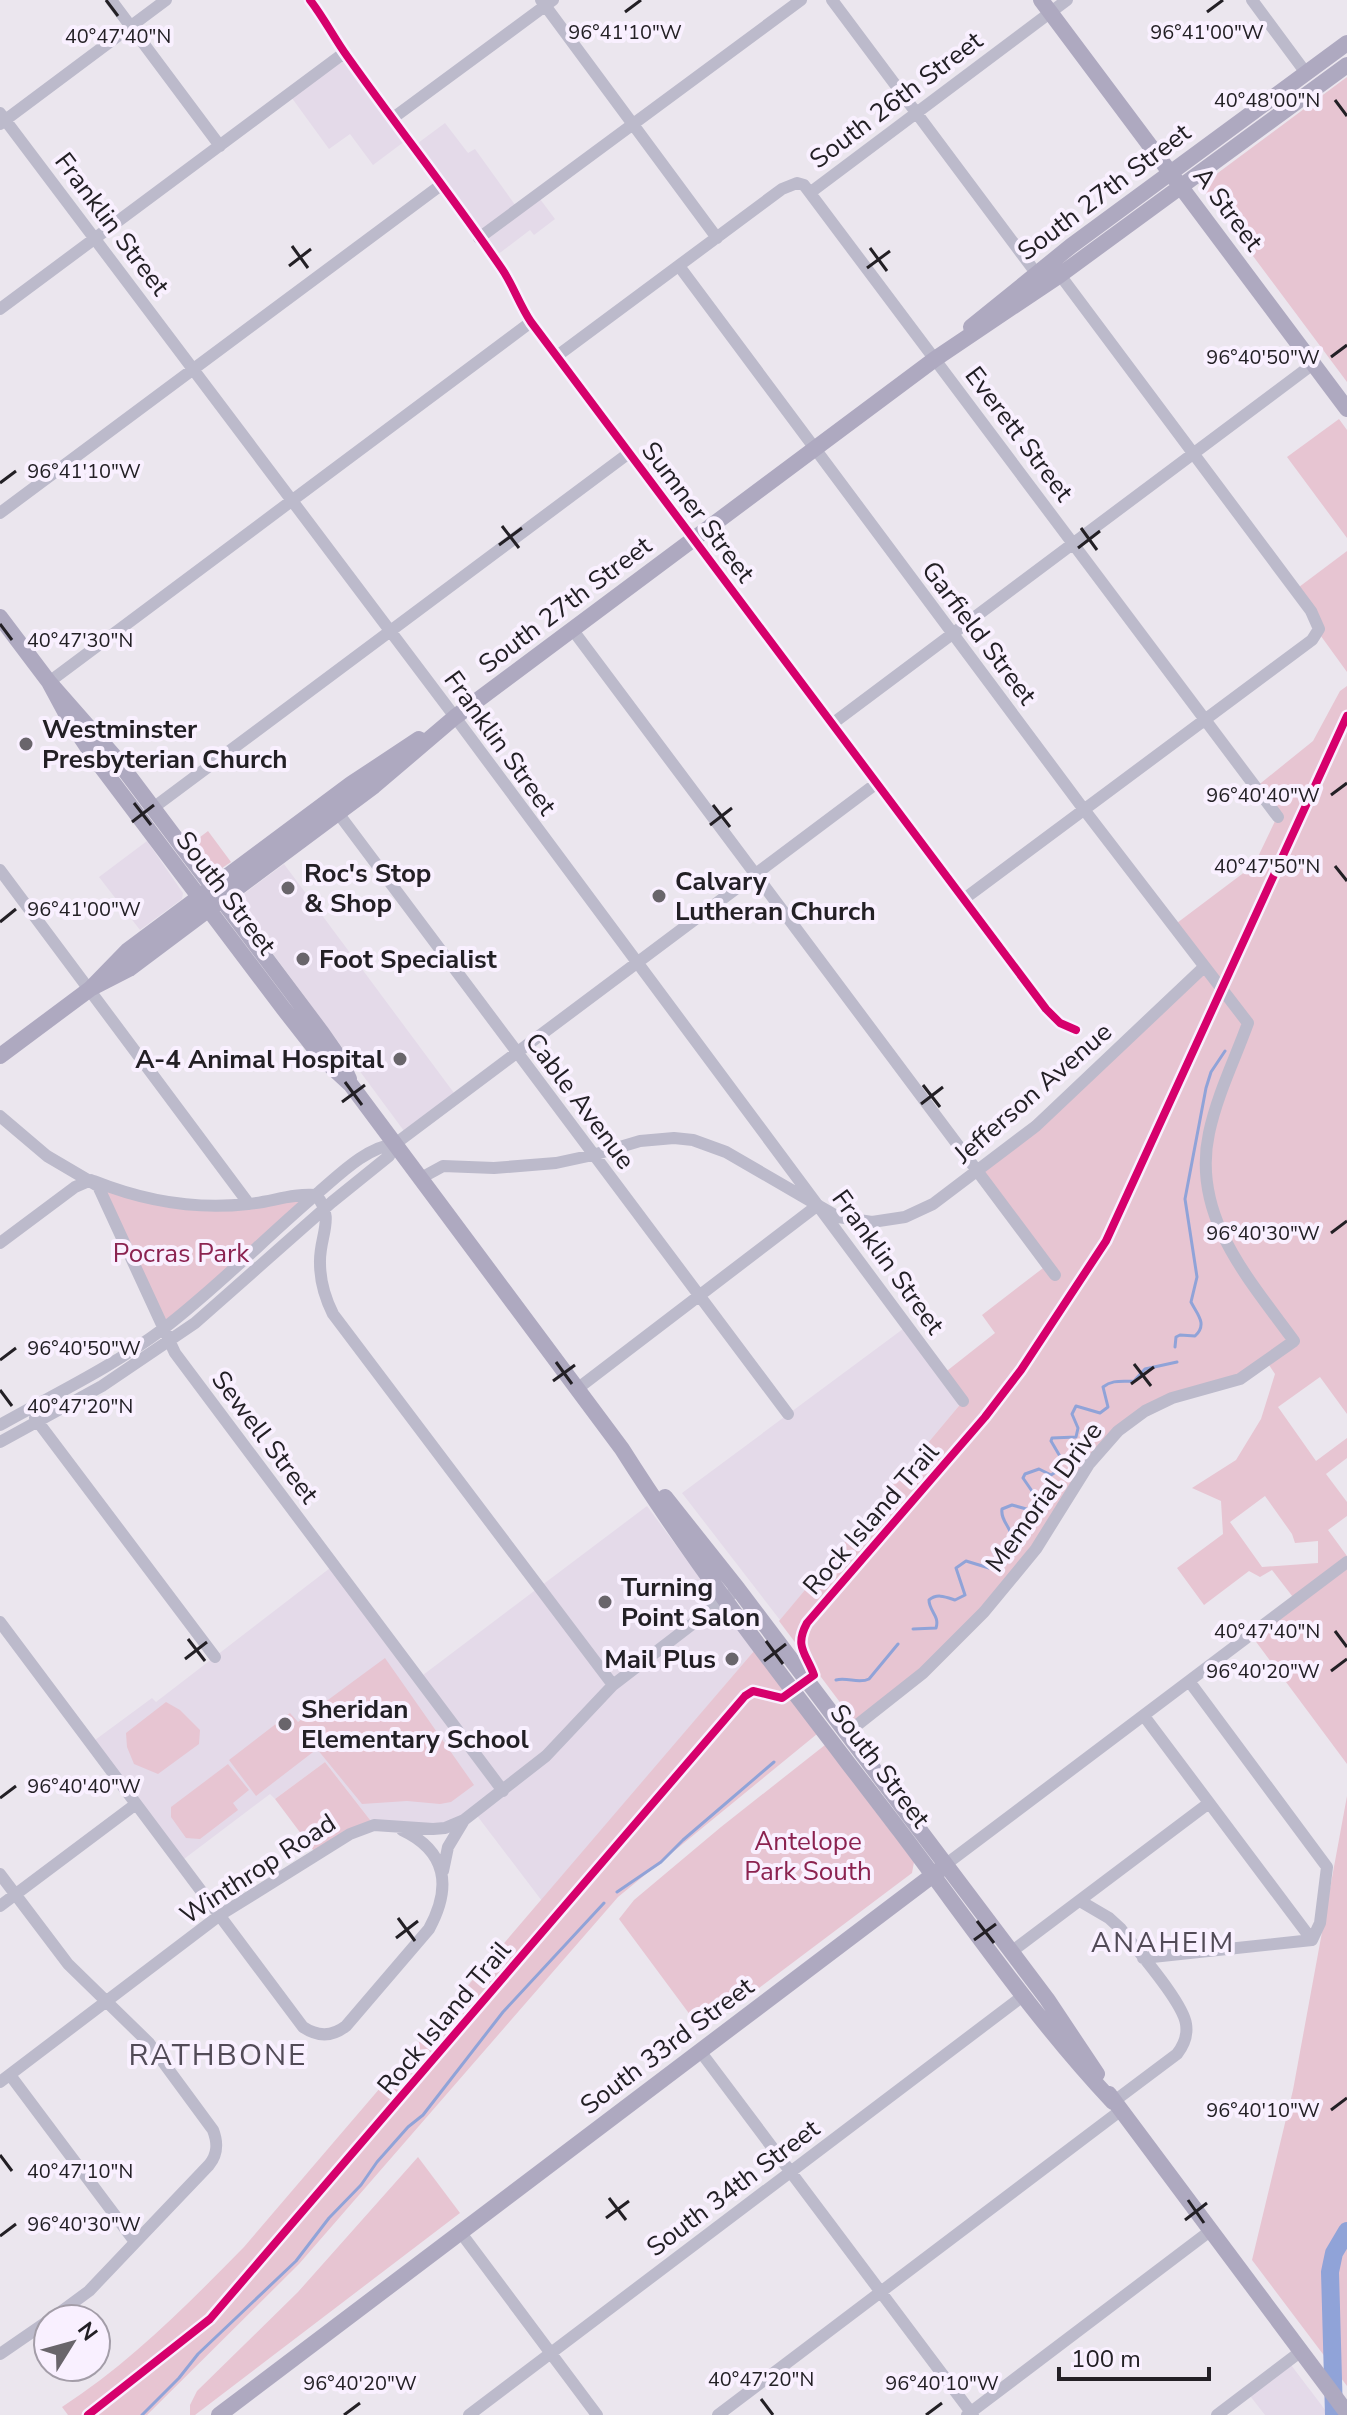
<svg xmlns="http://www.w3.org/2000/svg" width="1347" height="2415" font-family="'Nunito Sans',sans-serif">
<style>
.built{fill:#e4dae9}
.green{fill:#e7c5d2;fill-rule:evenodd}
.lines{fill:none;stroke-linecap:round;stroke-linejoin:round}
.stream{stroke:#90a3d8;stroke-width:3}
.river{stroke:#90a3d8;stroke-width:18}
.minor{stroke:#bcbacb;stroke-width:12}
.major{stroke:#aea9c0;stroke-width:16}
.cycleway-casing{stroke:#f9f0ff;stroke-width:13}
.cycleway{stroke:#d6006c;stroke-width:8}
.ticks{fill:none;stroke:#232025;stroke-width:3}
.poi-dot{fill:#69656b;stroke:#f9f0ff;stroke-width:3}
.labels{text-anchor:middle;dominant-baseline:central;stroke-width:8;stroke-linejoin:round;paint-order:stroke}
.street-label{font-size:26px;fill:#232025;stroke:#f9f0ff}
.poi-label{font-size:26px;font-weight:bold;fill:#232025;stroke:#f9f0ff;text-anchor:start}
.park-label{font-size:26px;fill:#8b2250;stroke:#f9f0ff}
.neighbourhood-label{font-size:28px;letter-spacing:2px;fill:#524b57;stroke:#f9f0ff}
.quarter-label{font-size:30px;letter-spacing:2px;fill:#524b57;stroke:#f9f0ff}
.ticks-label{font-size:20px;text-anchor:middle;fill:#232025;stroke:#f9f0ff;stroke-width:8;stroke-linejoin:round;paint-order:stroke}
</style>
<rect width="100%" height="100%" fill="#ebe6ee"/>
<path class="built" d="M344 53 409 138 373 165 350 134 329 149 289 94Z
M445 123 468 153 475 149 518 209 537 195 555 219 534 235 530 230 493 258 414 146Z
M147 841 183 893 182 899 140 930 99 877Z
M284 864 457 1097 407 1135 240 909 238 904 241 896Z
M907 1326 963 1401 780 1620 682 1493Z
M647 1506 754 1651 542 1901 475 1813 454 1825H374L325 1762 275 1799 270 1794 180 1862 91 1743 152 1698 156 1702 334 1565 419 1678Z
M1288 2361 1329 2415H1265L1247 2392Z"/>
<path class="green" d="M1347 77V382L1206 193 1207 181Z
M1339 419 1347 430V538L1287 457Z
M1347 551V672L1318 632 1295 590Z
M1347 686V1414L1320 1377 1278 1407 1316 1461 1347 1438V1458L1326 1474 1347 1502V1516L1328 1530 1347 1556V1764L1251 1635 1296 1601 1272 1570 1260 1577 1249 1571 1204 1605 1177 1568 1223 1534 1221 1501 1192 1488 1236 1460 1261 1419 1275 1374 1267 1362 1201 1389 1118 1431 984 1612 857 1725 779 1621 963 1401 943 1374 995 1333 982 1315 1047 1265 978 1171 1203 967 1173 926 1254 865 1277 817 1256 787 1313 741 1340 691ZM1265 1496 1292 1534 1295 1543 1318 1541V1563L1262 1567 1230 1522Z
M208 831 231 862 222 868 207 865 191 844Z
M102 1192H121L169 1203 316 1195 162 1329Z
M754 1651 817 1734 618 1897 299 2264 147 2415H68L62 2407C130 2363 188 2304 244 2247Z
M385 1658 474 1785 451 1802 440 1804 407 1801 362 1804 317 1749 256 1796 229 1760 290 1713 298 1722Z
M166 1702 180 1710 200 1730 199 1744 158 1774 134 1764 127 1747 126 1733Z
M825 1745 914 1862 912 1873 702 2031 619 1919 634 1900 721 1827Z
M325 1762 374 1825 317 1855 275 1799Z
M228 1764 249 1790 233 1803 238 1810 200 1839 186 1838 171 1817V1807Z
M1347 1796V2386L1252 2260 1293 2090Z
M418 2157 460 2213 195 2415H190V2405L197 2391 298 2292Z"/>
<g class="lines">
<path class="stream" d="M1175 1347 1176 1337 1180 1335 1195 1336C1208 1324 1197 1314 1191 1302L1197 1277 1185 1199 1206 1088 1211 1072 1225 1051
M913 1629 936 1628C940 1616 929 1611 929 1600 937 1593 946 1597 955 1600L965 1595 956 1568 966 1561 989 1568 997 1560 993 1551 996 1546 1003 1548 1012 1542C1014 1529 1000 1522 1002 1509L1012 1505 1030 1510 1036 1506 1034 1494 1023 1478 1025 1474 1039 1469 1051 1475 1059 1470 1061 1458 1051 1441 1052 1438 1076 1437 1078 1428 1072 1414 1076 1406 1100 1413 1108 1407 1103 1387C1113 1379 1123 1382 1134 1381L1145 1369 1177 1362
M836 1680C847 1677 859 1684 869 1679L898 1644
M617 1892 661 1862 683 1840 774 1762
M142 2415 179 2378 198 2354 296 2261 329 2218 361 2185 377 2162 408 2127 423 2115 503 2012 604 1903"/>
<path class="river" d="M1334 2415 1330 2272 1334 2253 1347 2231"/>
<path class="minor" d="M111 0 220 146
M310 0C324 18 334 38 347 56 398 128 452 196 502 269 513 285 519 304 531 322L1046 1009 1060 1023 1076 1030
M541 0 717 238
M832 0 1036 273
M1252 0 1306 73
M0 113 455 717 963 1401
M393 118 553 0
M0 124 166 0
M811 192 1067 0
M479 238 801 0
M679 266 1079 803 1248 1023C1235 1059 1217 1095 1209 1133 1191 1216 1249 1279 1294 1341L1240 1379 1172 1398 1145 1411 1118 1431 1089 1464 1036 1549 984 1612 923 1673 847 1733
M0 309 344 53
M557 356 782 189 797 183 804 185 1278 817
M0 513 441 185
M572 629 1055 1275
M49 682 531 322
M832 724 1313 364
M153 808 629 453
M338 813 788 1414
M0 870 249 1204
M964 899 1312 640 1319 629 1311 611 1060 275
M0 1116 47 1156 98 1186 175 1353 503 1791
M421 1178 443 1166 494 1168 556 1163 593 1155 640 1141 674 1138 693 1140 726 1152 838 1217 872 1222 905 1217 933 1204 1036 1126 1204 967
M94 1181C144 1201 195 1210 248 1204 271 1202 293 1193 316 1195 336 1218 319 1236 320 1263 320 1281 325 1298 333 1314L613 1685
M0 1243 75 1187 91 1180
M577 1389 818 1205
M35 1418 215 1657
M0 1425C55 1394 112 1367 163 1329 218 1287 266 1237 319 1192 340 1174 367 1147 395 1144
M0 1442 102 1386 195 1323 332 1202 389 1156 395 1144 877 783
M0 1622 303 2027C318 2037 332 2037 346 2026L429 1929C452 1887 447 1851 402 1830
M1189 1681 1327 1867 1320 1923 1312 1940
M1144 1716 1312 1940
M945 1865 1347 1562
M443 1871 448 1847 463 1822
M0 1874 68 1964 149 2043 213 2130C218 2143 218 2154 209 2165L89 2291 51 2319
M1080 1901 1109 1918 1121 1929C1136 1949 1183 2002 1186 2024 1188 2036 1184 2045 1177 2054L1113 2102
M0 1906 136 1804
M1011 1952 1209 1803
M1143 1958 1312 1940
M700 2051 973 2415
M10 2075 135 2242
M0 2082 220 1915 350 1834 374 1825 433 1829 445 1828 464 1820 546 1756 613 1685 738 1589
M461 2233 597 2415
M0 2354 48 2321
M469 2415 1023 1996
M718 2415 1120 2111
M967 2415 1210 2231
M1217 2415 1300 2352"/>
<path class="major" d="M1041 0 1347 409
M971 327 1071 246 1347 43
M0 617 49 682 114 756 322 1033 338 1056 349 1079
M49 682 70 721 96 760 283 1008 323 1059 351 1085 622 1449C706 1582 805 1706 900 1831 969 1922 1034 2018 1113 2102
M90 989 129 969 201 915 374 786 455 717 935 359 1060 275 1347 65
M0 1056 90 989 127 951 351 784 419 739
M665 1497 738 1589 1047 1999 1097 2074
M1109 2094 1347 2413
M219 2415 941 1869"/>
<defs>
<path id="cycleway" d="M310 0C324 18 334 38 347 56 398 128 452 196 502 269 513 285 519 304 531 322L1046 1009 1060 1023 1076 1030
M88 2415 210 2319 745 1696 753 1691 782 1698 814 1675C806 1653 794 1647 807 1623L985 1417 1021 1370 1106 1241 1347 716"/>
</defs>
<use href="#cycleway" class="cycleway-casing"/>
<use href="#cycleway" class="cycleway"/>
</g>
<path class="ticks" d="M106 0 118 16M625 12 641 0M1207 12 1223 0M1335 100 1347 116M292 246 308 268M870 248 887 271M289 266 311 249M867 268 890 251M1331 357 1347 345M0 483 16 471M502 526 519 548M1081 528 1097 550M499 545 522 528M1078 548 1100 531M0 624 12 640M1331 795 1347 783M134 803 151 825M713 805 730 827M132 822 154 805M710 825 732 808M1335 866 1347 881M0 922 16 909M345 1082 362 1105M923 1085 940 1107M342 1102 365 1085M921 1104 943 1087M1331 1233 1347 1221M0 1360 16 1348M556 1362 572 1384M1134 1364 1151 1386M553 1381 575 1365M1131 1384 1154 1367M0 1390 12 1406M1335 1631 1347 1647M188 1639 205 1661M766 1641 783 1664M185 1659 207 1642M764 1661 786 1644M1331 1671 1347 1659M0 1798 16 1786M398 1918 415 1941M977 1921 994 1943M396 1938 418 1921M974 1940 996 1924M1331 2110 1347 2098M0 2155 12 2171M609 2198 626 2220M1188 2200 1204 2223M606 2218 629 2201M1185 2220 1207 2203M0 2236 16 2224M761 2399 773 2415M344 2415 360 2403M926 2415 942 2403"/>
<g class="poi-dot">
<circle cx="26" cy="744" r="8"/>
<circle cx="288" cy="888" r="8"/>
<circle cx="659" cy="896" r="8"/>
<circle cx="303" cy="959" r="8"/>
<circle cx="400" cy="1059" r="8"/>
<circle cx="605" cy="1602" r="8"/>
<circle cx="732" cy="1659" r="8"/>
<circle cx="285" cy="1724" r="8"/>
</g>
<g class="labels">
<g class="street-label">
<text transform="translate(896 100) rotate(-37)">South 26th Street</text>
<text transform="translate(1104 192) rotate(-37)">South 27th Street</text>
<text transform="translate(1228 209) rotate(53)">A Street</text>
<text transform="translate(112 224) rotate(53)">Franklin Street</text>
<text transform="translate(1019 434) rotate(53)">Everett Street</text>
<text transform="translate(698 512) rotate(53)">Sumner Street</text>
<text transform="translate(565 605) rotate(-37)">South 27th Street</text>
<text transform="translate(979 633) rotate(53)">Garfield Street</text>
<text transform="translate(500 743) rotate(54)">Franklin Street</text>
<text transform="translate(226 893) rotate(53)">South Street</text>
<text transform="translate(1033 1093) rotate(-41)">Jefferson Avenue</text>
<text transform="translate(580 1101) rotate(53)">Cable Avenue</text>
<text transform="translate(888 1262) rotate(54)">Franklin Street</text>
<text transform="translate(265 1437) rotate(53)">Sewell Street</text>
<text transform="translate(1044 1497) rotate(-54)">Memorial Drive</text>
<text transform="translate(871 1519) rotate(-49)">Rock Island Trail</text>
<text transform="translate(880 1766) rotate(53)">South Street</text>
<text transform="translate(258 1869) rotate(-33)">Winthrop Road</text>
<text transform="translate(444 2018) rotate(-50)">Rock Island Trail</text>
<text transform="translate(667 2046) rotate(-37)">South 33rd Street</text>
<text transform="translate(733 2188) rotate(-37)">South 34th Street</text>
</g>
<g class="poi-label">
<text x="42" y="729">Westminster<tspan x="42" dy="30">Presbyterian Church</tspan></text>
<text x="304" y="873">Roc's Stop<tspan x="304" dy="30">&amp; Shop</tspan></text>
<text x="675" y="881">Calvary<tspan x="675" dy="30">Lutheran Church</tspan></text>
<text x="319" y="959">Foot Specialist</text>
<text x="384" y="1059" text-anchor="end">A-4 Animal Hospital</text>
<text x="621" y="1587">Turning<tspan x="621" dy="30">Point Salon</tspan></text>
<text x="716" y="1659" text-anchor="end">Mail Plus</text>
<text x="301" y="1709">Sheridan<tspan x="301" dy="30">Elementary School</tspan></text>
</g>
<g class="park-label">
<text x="181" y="1253">Pocras Park</text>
<text x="808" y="1841">Antelope<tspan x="808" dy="30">Park South</tspan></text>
</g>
<g class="neighbourhood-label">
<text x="1163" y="1943">ANAHEIM</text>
</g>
<g class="quarter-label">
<text x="218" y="2055">RATHBONE</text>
</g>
</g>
<g class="ticks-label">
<text x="1207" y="39">96°41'00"W</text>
<text x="625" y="39">96°41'10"W</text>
<text x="118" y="43">40°47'40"N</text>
<text x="1267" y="107">40°48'00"N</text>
<text x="1263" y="364">96°40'50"W</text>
<text x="84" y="478">96°41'10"W</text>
<text x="80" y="647">40°47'30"N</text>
<text x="1263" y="802">96°40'40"W</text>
<text x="1267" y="873">40°47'50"N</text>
<text x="84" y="916">96°41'00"W</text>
<text x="1263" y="1240">96°40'30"W</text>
<text x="84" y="1355">96°40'50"W</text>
<text x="80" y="1413">40°47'20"N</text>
<text x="1267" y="1638">40°47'40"N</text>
<text x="1263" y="1678">96°40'20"W</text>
<text x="84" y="1793">96°40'40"W</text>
<text x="1263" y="2117">96°40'10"W</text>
<text x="80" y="2178">40°47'10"N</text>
<text x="84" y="2231">96°40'30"W</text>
<text x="761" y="2386">40°47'20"N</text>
<text x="360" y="2390">96°40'20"W</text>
<text x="942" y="2390">96°40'10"W</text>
</g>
<g transform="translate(72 2343) rotate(53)"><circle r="38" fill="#f9f0ff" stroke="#a39da8" stroke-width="2"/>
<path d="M0-6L14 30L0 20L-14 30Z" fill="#69656b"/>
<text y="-12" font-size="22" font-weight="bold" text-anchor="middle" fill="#232025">N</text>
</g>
<path d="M1059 2367v12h150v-12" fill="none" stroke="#232025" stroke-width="4"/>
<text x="1071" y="2367" font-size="24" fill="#232025" stroke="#f9f0ff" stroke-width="6" paint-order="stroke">100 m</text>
</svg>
